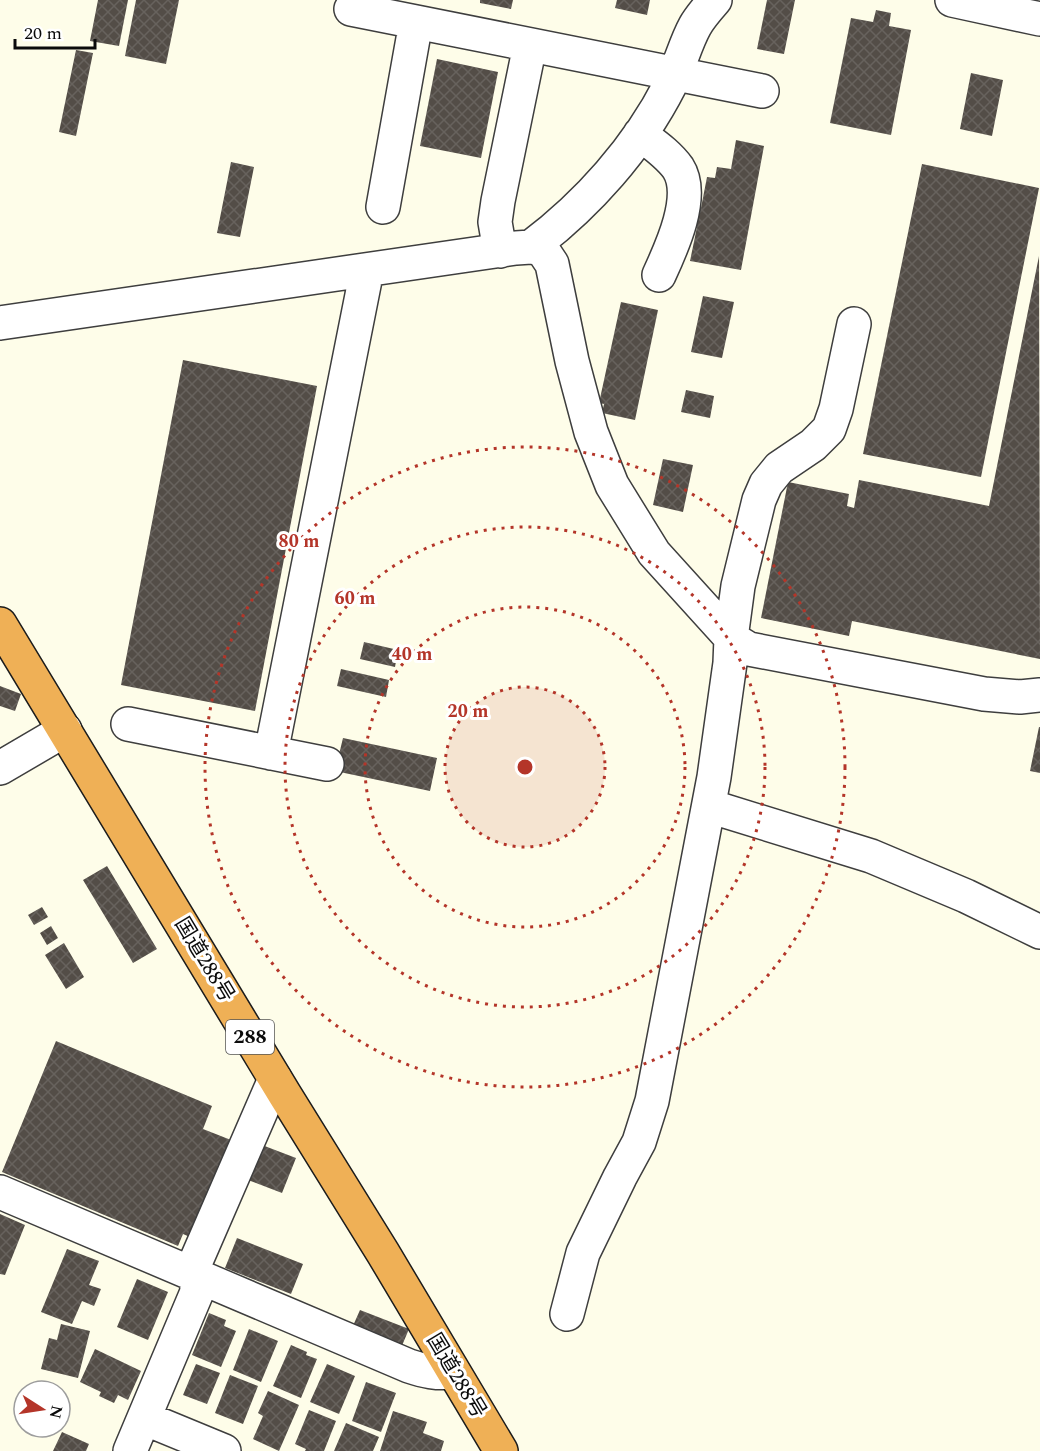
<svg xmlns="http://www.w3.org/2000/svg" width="1040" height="1451" font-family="Spectral,'Noto Sans JP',serif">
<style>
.building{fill:url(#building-cross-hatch)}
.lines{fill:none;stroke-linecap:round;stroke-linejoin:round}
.minor-casing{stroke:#3e3e3e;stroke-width:36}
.highway-casing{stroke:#1c1c1c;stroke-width:36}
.minor{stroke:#fff;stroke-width:33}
.highway{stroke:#efb056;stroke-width:33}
.ring{fill:none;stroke:#b43529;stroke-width:3;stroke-dasharray:3 6}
.labels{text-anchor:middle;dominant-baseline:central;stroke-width:6;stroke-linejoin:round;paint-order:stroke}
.shield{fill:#fff;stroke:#545454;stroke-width:1.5}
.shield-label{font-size:20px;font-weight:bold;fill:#0b0b0b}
.street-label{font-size:21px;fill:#0b0b0b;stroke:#fff}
.centre{fill:#b43529;stroke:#fff;stroke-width:3}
.ring-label{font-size:18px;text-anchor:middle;font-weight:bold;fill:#b43529;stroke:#fff;stroke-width:6;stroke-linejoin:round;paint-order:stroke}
</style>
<defs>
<pattern id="building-cross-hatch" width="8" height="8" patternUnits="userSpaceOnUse" patternTransform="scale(1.5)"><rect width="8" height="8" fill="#534d47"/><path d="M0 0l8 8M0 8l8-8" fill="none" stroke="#67625d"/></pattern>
</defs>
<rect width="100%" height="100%" fill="#fefde9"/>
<path class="building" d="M98 0H128L119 46 90 41Z
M136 0H179L166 64 125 56Z
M480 0H513L511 9 480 3Z
M617 0H650L647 15 615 8Z
M767 0H795L784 54 757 49Z
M876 10 891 13 889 26 911 30 891 135 830 123 851 18 873 22Z
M76 50 93 53 76 136 59 132Z
M437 59 498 72 481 158 420 146Z
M971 73 1003 80 992 136 960 129Z
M736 140 764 146 741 270 690 261 697 227 691 226 695 207 701 208 707 177 715 178 717 167 731 169Z
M231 162 254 167 240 237 217 233Z
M922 164 1039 188 981 477 863 454Z
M1039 256 1040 659 852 621 849 636 761 618 788 482 849 494 847 506 854 508 859 480 989 506Z
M703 296 734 302 722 358 691 352Z
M621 302 658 310 635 420 602 413 604 404 599 403Z
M183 360 317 386 255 711 121 685Z
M686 390 714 396 710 418 681 412Z
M663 459 693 465 683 512 653 505Z
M364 642 398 650 395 667 360 659Z
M341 669 389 680 386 697 337 686Z
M0 686 21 694 15 711 0 706Z
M1039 727H1040V773L1030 771Z
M343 738 437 758 430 791 335 771Z
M107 866 157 949 133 963 83 880Z
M42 907 48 917 34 925 28 915Z
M51 926 58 938 47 945 40 933Z
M64 943 84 977 66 989 45 955Z
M56 1041 212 1106 203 1129 231 1140 190 1237 183 1234 178 1246 2 1172Z
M262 1145 296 1158 282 1193 248 1180Z
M0 1214 25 1225 5 1275 0 1274Z
M237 1238 303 1264 291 1294 225 1268Z
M67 1249 99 1261 89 1285 101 1289 94 1306 82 1301 72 1324 41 1312Z
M137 1279 168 1292 148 1340 117 1327Z
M360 1310 409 1329 401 1348 352 1328Z
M209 1313 226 1320 224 1326 236 1331 221 1367 192 1355Z
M61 1324 90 1331 78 1378 41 1369 49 1338 57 1340Z
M249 1329 278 1341 261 1382 233 1370Z
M291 1345 307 1352 306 1355 317 1359 301 1398 273 1386Z
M95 1349 141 1371 128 1400 118 1395 114 1403 99 1396 101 1392 80 1382Z
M196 1364 220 1373 207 1404 183 1395Z
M327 1364 355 1376 339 1414 310 1402Z
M230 1375 258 1386 243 1424 215 1413Z
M366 1382 396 1393 381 1432 352 1421Z
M268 1391 299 1405 279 1451 253 1439 263 1416 258 1413Z
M309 1410 336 1421 324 1451H305L306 1449 295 1444Z
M393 1411 427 1422 423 1433 444 1441 441 1451H380Z
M346 1423 379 1437 373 1451H334Z
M62 1432 89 1444 86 1451H53Z"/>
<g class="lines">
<defs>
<path id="minor" d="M952 0 1040 19
M351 9 762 91
M640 134C653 144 668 154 678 168 696 196 671 249 659 275
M383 207 416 22
M531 247C587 205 638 148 670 85 680 66 685 44 695 26 700 17 708 8 715 0
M500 251 495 222 498 201 530 45
M0 323 516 248 531 247 542 249 552 264 572 361 591 432 612 485 654 553 731 638 749 649 984 694 1020 697 1040 695
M128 724 327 764
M271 753 367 270
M0 768 65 730
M709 806 871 856 966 896 1040 932
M0 1192 409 1366C424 1371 437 1374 453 1372
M567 1314 583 1253 620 1177 639 1142 652 1101 714 777 730 663 731 638 738 586 759 500 766 484 779 468 813 445 829 429 836 409 854 324
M144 1418 224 1451
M130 1451 197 1292 196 1261 275 1079"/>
<path id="highway" d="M0 624 285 1095 383 1253 501 1451"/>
</defs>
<use href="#minor" class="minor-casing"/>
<use href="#highway" class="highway-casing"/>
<use href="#minor" class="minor"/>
<use href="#highway" class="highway"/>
</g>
<circle cx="525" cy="767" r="80" fill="#b43529" fill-opacity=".12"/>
<g class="ring">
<circle cx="525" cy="767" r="80"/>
<circle cx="525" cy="767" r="160"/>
<circle cx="525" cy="767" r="240"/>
<circle cx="525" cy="767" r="320"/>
</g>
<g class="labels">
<rect class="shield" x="226" y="1020" width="48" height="34" rx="4.5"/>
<g class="shield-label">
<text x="250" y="1037">288</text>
</g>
<g class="street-label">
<text transform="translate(204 960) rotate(59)">国道288号</text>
<text transform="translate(456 1376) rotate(59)">国道288号</text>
</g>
</g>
<circle cx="525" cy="767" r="9" class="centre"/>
<g class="ring-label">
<text x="299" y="547">80 m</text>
<text x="355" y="604">60 m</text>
<text x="412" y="660">40 m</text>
<text x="468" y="717">20 m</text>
</g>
<g transform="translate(42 1409) rotate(102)"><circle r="28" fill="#ffffff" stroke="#9d9d9d" stroke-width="1.5"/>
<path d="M0-4.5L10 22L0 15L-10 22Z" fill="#b43529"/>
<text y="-9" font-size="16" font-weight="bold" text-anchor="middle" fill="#0b0b0b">N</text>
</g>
<path d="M15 39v9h80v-9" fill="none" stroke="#0b0b0b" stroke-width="3"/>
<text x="24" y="39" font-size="18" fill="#0b0b0b" stroke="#ffffff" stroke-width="4.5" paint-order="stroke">20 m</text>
</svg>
